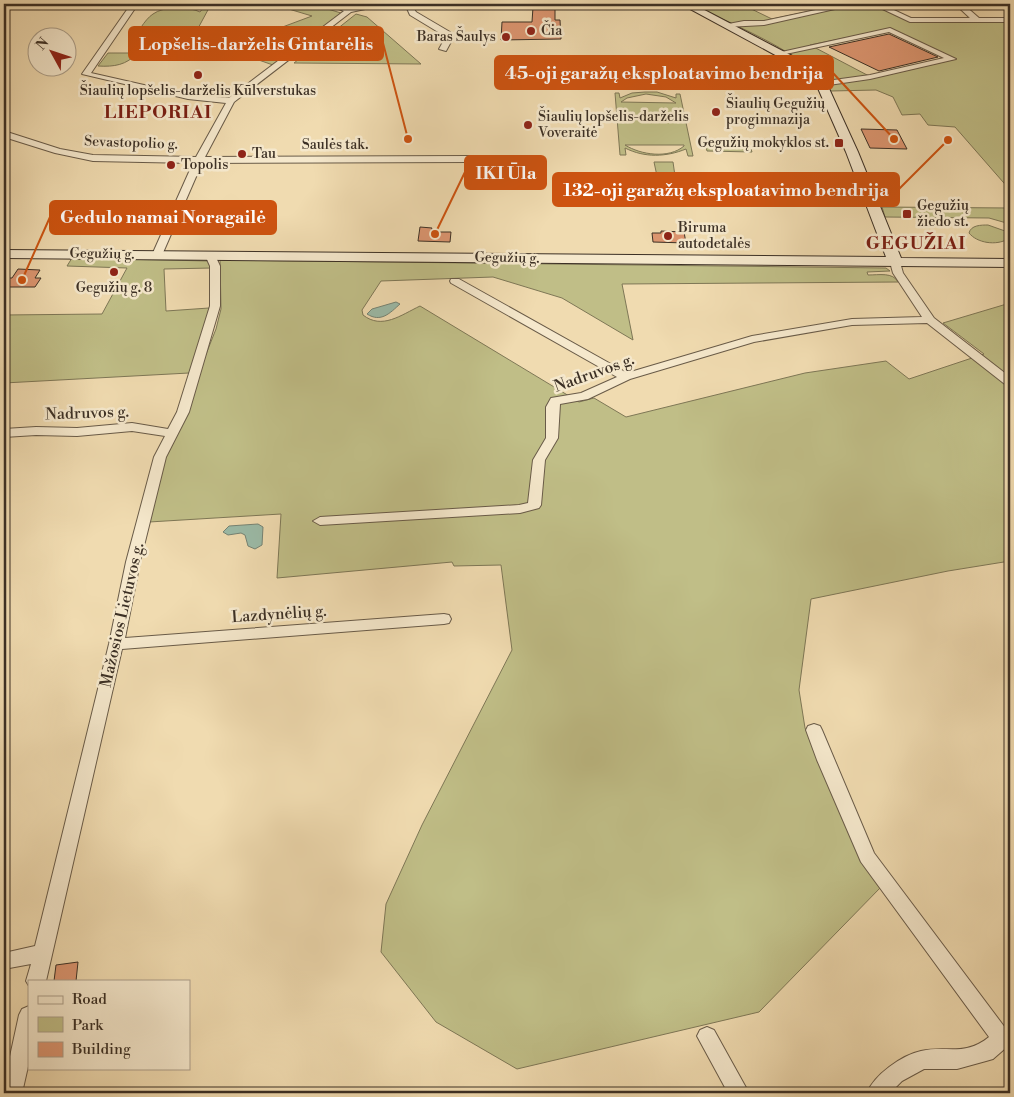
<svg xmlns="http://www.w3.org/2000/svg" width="1014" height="1097" font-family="'Libre Bodoni',serif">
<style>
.green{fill:#c0be87;stroke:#7e7756;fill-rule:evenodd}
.water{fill:#9bbba8;stroke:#758374}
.building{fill:#dd9671;stroke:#3c3025}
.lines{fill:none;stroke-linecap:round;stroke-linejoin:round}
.street-casing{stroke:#695b48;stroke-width:2}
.secondary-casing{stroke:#3c3025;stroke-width:2}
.street{fill:#f5e8cc;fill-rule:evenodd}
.secondary{fill:#f5e8cc;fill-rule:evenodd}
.poi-dot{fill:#8f2418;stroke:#f5e8cc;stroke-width:2}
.labels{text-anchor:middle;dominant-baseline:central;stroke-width:5;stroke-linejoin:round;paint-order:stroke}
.far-poi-label{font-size:14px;fill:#3c3025;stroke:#f5e8cc;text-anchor:start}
.far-street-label{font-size:14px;fill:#3c3025;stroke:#f5e8cc}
.street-label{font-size:16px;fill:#3c3025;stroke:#f5e8cc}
.far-district-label{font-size:18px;font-weight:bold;letter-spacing:1px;fill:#7a1f14;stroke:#f5e8cc}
.leader{fill:none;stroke:#ce5310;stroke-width:2}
.callout-dot{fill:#ce5310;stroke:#f5e8cc;stroke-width:2}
.callout{fill:#ce5310;stroke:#ce5310;stroke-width:2}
.callout-label{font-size:18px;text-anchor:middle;font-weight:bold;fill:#fff}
</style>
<rect width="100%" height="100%" fill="#f0dbb0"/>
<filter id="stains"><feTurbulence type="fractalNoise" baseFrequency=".004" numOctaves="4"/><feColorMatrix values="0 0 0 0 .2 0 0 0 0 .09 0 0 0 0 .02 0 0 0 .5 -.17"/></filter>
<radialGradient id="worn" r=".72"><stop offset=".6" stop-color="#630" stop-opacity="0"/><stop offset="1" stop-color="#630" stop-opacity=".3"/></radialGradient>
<path class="green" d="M272 4H311L341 13 273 65 233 51 176 52 181 47C169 52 138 59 131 44 137 34 144 20 153 14 164 6 188 6 200 12L203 8H209L196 32 237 44 312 16Z
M691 4H741L772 19 844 4H873L903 18 919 21H1010V190L955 127 928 125 920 114 902 115 893 97 876 90 831 91 827 85 874 78 956 59 889 29 810 45 869 76 826 82C791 47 735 26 691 4Z
M356 14 367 17 421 64 294 63Z
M108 53H137C127 65 114 67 98 66Z
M645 92H657L676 98V94H680L693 156H688L686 149C666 157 645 158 625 148L626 155H620L615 93H619L620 98 632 93ZM646 94 666 97 676 103 621 102 627 98ZM625 145H684V146C669 159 641 155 625 145Z
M705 143H749L752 152 707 151Z
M654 162H673L675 176H657Z
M882 207 1010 208V224L989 218 885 217Z
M988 225 1005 231 1009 236 1008 239C996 246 977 243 969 233 971 225 981 225 988 225Z
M72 258 209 261 212 268 164 269 166 311 209 308 204 331 189 373 4 383V315L102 314 127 268 67 266Z
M220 260 886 268 890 271 867 272 868 275C879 275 893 272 898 282L622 284 633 340 562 298 493 277 381 281 362 310 363 315C382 330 401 315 420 306L579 402 594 398 626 417 805 373 886 361 909 379 984 354 943 323 1010 303V561L948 571 811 599 799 690 805 728 881 887 759 1012 517 1069 436 1022 381 952 386 904 422 825 512 650 501 565 454 566 452 562 277 578 281 514 149 522 162 465 216 329 221 309Z"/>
<path class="water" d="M396 302 400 304C390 313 381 323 367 314L372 309Z
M258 524 263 527 262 545 255 549 248 546 245 535 241 533 228 535 223 532 229 526Z"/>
<path class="building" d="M533 7H555V20H560L561 39 501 40 502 22H532Z
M889 34 938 57 879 71 829 47Z
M861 129 897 130 907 149 870 148Z
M420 227 432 228 431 232H451L450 242 418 241Z
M661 231 684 232 686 243 653 242 652 233H661Z
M18 269 40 270 35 278H41L35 287H4L7 278H12Z
M78 962 76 981H54L56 965Z"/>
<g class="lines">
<defs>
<path id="street" d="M131 4H138L91 73 188 95 229 98 344 11 325 4C333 4 340 7 348 8 361 9 375 3 389 4L351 12 234 102 205 157 470 156 474 159 470 162 202 163 162 255 157 258 153 257 152 255 193 163 93 161 55 153 4 137V131L60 149 93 155 196 157 226 103 188 99 82 74Z
M405 4H411L416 12 450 32 452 40 446 51 439 49 444 40 443 35 410 15Z
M844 4H857L764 25 727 27 723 25 744 21H764Z
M872 4H881L911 18H970L955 4H963L979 18H1010V22H910Z
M890 28 956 59 870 79 822 86H819V82L870 75 944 58 889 32 781 55 777 53Z
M210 252 214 253 220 266V306L189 412 166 457 140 562 125 638 444 614 449 615 451 619 449 623 444 624 122 649 46 981H29V986L26 981 31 964 4 969V953L35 946 109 644 126 562 154 457 165 436 132 431 77 436 36 435 4 437V429L36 427 77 428 132 423 168 429 177 412 210 306V266L205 255Z
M895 259 900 262 903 273 934 318 1010 377V386L1006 385 927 323 852 325 754 342 630 379 588 399 560 404 558 438 545 460 541 505 539 508 520 513 320 525 313 521 320 517 519 505 528 503 533 460 546 438V407L551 398 581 393 617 377 451 283 450 281 451 279H459L627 373 752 336 852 319 922 317 893 273 890 262Z
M814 724 820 726 822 730 874 853 1009 1033V1045L993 1059 986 1061 957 1069H924L902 1081 890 1093H867C874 1075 902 1055 921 1051 947 1045 964 1057 989 1037L861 862 817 760 806 730 808 726Z
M29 1006V1062L22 1093H4V1084L19 1015 22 1009Z
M707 1027 714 1030 749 1093H728L697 1036 700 1030Z"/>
<path id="secondary" d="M681 4H693L798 59 826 82 858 152 901 258 1010 259V267L4 258V250L886 257 846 152 817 86 790 63Z"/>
</defs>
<use href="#street" class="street-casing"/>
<use href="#secondary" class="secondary-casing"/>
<use href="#street" class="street"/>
<use href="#secondary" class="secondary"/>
</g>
<g class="poi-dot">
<circle cx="531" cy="31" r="5"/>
<circle cx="506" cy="37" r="5"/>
<circle cx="198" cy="75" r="5"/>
<circle cx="716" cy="112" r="5"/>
<circle cx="528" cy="125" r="5"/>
<rect x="834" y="138" width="10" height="10" rx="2.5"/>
<circle cx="242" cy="154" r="5"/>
<circle cx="171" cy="165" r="5"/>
<rect x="902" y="209" width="10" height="10" rx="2.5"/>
<circle cx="668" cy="236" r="5"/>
<circle cx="114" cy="272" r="5"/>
</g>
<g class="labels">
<g class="far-poi-label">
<text x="541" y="31">Čia</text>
<text x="496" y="37" text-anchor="end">Baras Šaulys</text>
<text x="198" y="91" text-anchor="middle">Šiaulių lopšelis-darželis Kūlverstukas</text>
<text x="726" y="104">Šiaulių Gegužių<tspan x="726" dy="16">progimnazija</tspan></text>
<text x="538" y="117">Šiaulių lopšelis-darželis<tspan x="538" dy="16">Voveraitė</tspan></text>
<text x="829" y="143" text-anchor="end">Gegužių mokyklos st.</text>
<text x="252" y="154">Tau</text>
<text x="181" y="165">Topolis</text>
<text x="917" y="206">Gegužių<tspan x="917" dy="16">žiedo st.</tspan></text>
<text x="678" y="228">Biruma<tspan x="678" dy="16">autodetalės</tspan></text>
<text x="114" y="288" text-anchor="middle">Gegužių g. 8</text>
</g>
<g class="far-street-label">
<text transform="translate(131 143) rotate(2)">Sevastopolio g.</text>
<text x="335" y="145">Saulės tak.</text>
<text transform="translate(102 254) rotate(1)">Gegužių g.</text>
<text transform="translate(507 258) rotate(1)">Gegužių g.</text>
</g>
<g class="street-label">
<text transform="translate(594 373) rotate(-20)">Nadruvos g.</text>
<text transform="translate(87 413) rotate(-2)">Nadruvos g.</text>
<text transform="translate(279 614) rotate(-4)">Lazdynėlių g.</text>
<text transform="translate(122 615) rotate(-77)">Mažosios Lietuvos g.</text>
</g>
<g class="far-district-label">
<text x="158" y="112">LIEPORIAI</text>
<text x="916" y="243">GEGUŽIAI</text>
</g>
</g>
<path class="leader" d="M408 139L383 43M894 139L833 73M435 234L465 172M948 140L899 189M22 280L50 217"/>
<g class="callout-dot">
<circle cx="408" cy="139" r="5"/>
<circle cx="894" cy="139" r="5"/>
<circle cx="435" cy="234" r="5"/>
<circle cx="948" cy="140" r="5"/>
<circle cx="22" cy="280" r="5"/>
</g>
<g class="callout">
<rect x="129" y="27" width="254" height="33" rx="5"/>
<rect x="495" y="56" width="338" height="33" rx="5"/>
<rect x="465" y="156" width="81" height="33" rx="5"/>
<rect x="553" y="173" width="346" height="33" rx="5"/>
<rect x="50" y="201" width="226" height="33" rx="5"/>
</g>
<g class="callout-label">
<text x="256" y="50">Lopšelis-darželis Gintarėlis</text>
<text x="664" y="79">45-oji garažų eksploatavimo bendrija</text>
<text x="506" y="179">IKI Ūla</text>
<text x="726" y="196">132-oji garažų eksploatavimo bendrija</text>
<text x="163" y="223">Gedulo namai Noragailė</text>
</g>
<rect width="1014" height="1097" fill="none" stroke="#f0dbb0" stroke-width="20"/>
<rect x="5" y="5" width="1004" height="1087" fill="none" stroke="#3c3025" stroke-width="2.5"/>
<rect x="10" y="10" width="994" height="1077" fill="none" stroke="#3c3025"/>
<rect x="28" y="980" width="162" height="90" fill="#f5e8cc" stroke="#ab9e89"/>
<rect x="38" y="996" width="25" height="8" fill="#f5e8cc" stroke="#ab9e89"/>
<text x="72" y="1004" font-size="15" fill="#3c3025">Road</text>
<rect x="38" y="1017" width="25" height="15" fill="#c0be87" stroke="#ab9e89"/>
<text x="72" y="1030" font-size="15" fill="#3c3025">Park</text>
<rect x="38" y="1042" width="25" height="15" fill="#dd9671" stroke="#ab9e89"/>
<text x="72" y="1054" font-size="15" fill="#3c3025">Building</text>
<g transform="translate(52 52) rotate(310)"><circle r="24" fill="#f5e8cc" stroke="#ab9e89"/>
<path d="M0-4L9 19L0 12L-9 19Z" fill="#8f2418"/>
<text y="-8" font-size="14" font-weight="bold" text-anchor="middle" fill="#3c3025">N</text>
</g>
<rect width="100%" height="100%" filter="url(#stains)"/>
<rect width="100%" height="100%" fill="url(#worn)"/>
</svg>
